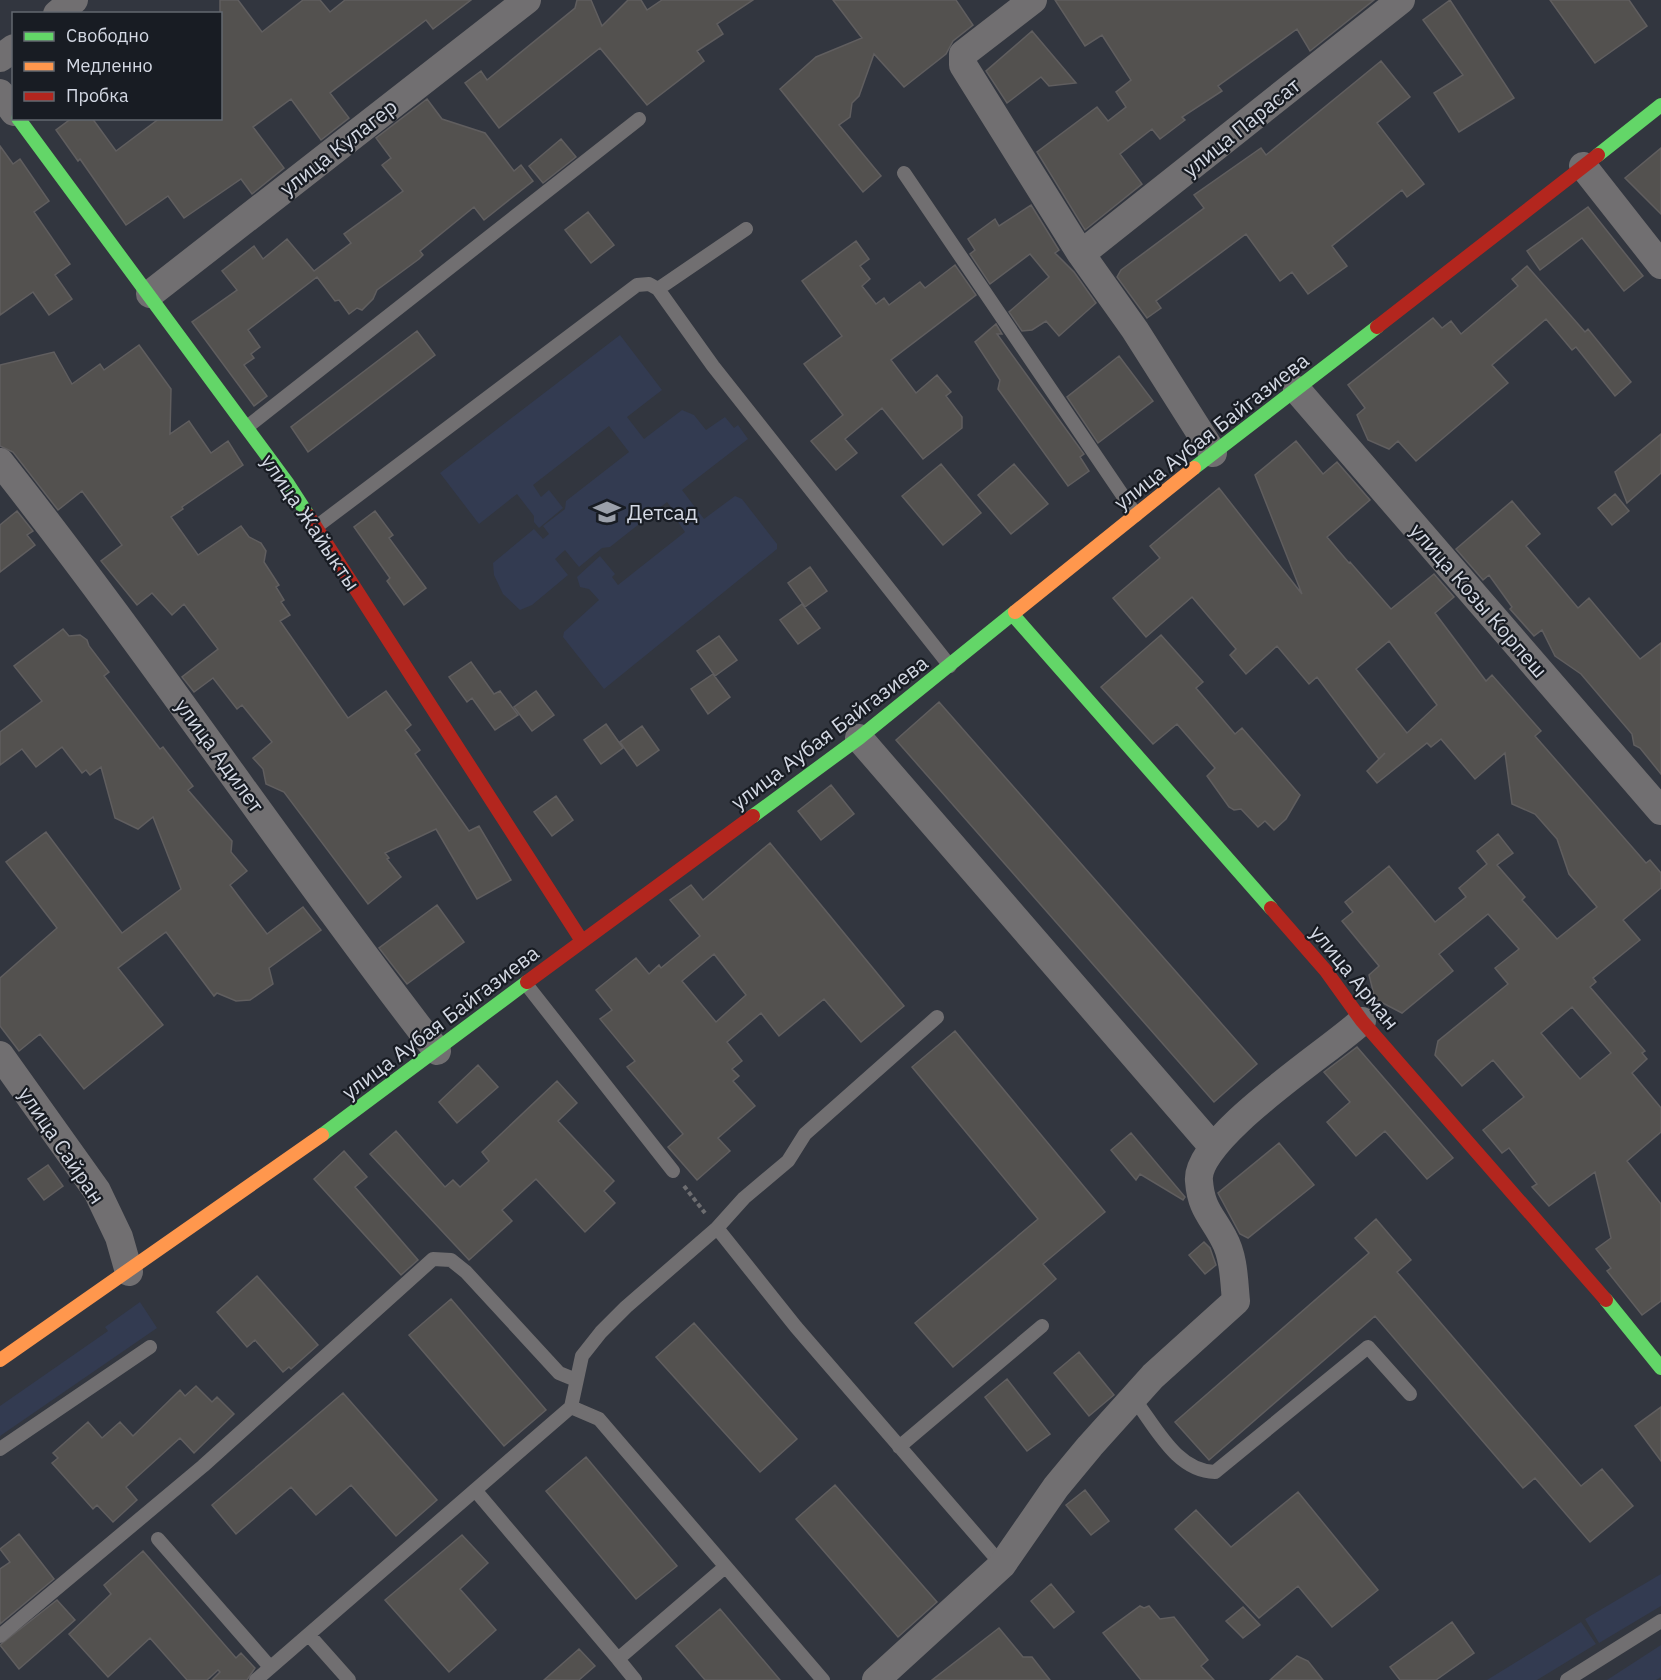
<svg xmlns="http://www.w3.org/2000/svg" width="1661" height="1680" font-family="'IBM Plex Sans',sans-serif">
<style>
.built{fill:#333b51}
.building{fill:#53514f;stroke:#605e5f;stroke-width:1.5;fill-rule:evenodd}
.lines{fill:none;stroke-linecap:round;stroke-linejoin:round}
.path{stroke:#6d6d70;stroke-width:4;stroke-dasharray:4.5 3;stroke-linecap:butt}
.lane{stroke:#716f71;stroke-width:14}
.street{stroke:#716f71;stroke-width:28}
.fast{stroke:#63d668;stroke-width:14}
.slow{stroke:#ff974d;stroke-width:14}
.jam{stroke:#b3261e;stroke-width:14}
.labels{text-anchor:middle;dominant-baseline:central;stroke-width:4.5;stroke-linejoin:round;paint-order:stroke}
.street-label{font-size:21px;fill:#d4d9e4;stroke:#181c23}
.poi-label{font-size:21px;fill:#d4d9e4;stroke:#181c23;text-anchor:start}
</style>
<rect width="100%" height="100%" fill="#32363f"/>
<path class="built" d="M620 335 662 390 627 417 644 439 682 410 694 415 706 430 725 417 734 428 738 425 748 439 682 490 704 519 735 496 742 499 777 544V549L604 689 563 637 564 632 599 600 589 589 580 587 577 577 600 556 615 574 612 577 618 585 685 532 678 522V516L667 502 610 547 602 548 579 567 565 550 555 559 568 575 532 605 520 610 503 594 494 575 493 563 534 529 543 539 549 534 543 526 565 509 566 501 629 452 609 426 533 485 541 497 549 490 563 508 539 528 534 522V516L517 494 479 524 440 473Z
M140 1302 157 1328 0 1436V1406L108 1331 105 1327Z
M1661 1574V1606L1599 1643 1585 1619Z
M1581 1622 1596 1644 1537 1680H1487Z
M1661 1645V1677L1656 1680H1607Z"/>
<path class="building" d="M220 0H238L262 32 303 0H320L330 12 345 0H471L433 29 426 20 330 93 349 118 321 140 291 99 253 127 284 168 252 194 241 179 184 218 168 196 126 225 80 159 78 161 56 130 72 118H92L116 151 160 118H220Z
M577 0H591L602 26 628 0H641L647 10 662 0H753L717 24 723 34 697 51 704 61 647 105 600 48 499 128 465 83 481 71 487 80 575 8Z
M833 0H956L973 25 953 41 946 54 904 87 874 54 859 96 852 103 850 117 839 125 881 176 863 192 780 89 816 57 862 38Z
M1055 0H1374L1310 51 1297 29 1218 86 1222 91 1182 117 1185 120 1160 139 1152 129 1120 154 1142 184 1085 230 1037 152 1097 107 1108 121 1126 107 1116 92 1131 80 1102 35 1085 46Z
M1450 0 1514 98 1459 132 1434 93 1463 75 1423 20Z
M1550 0H1629L1647 26 1595 63Z
M1032 31 1076 83 1049 86 1041 77 1007 103 986 71Z
M1381 61 1410 97 1377 123 1424 184 1407 197 1402 190 1332 246 1347 266 1308 294 1292 272 1280 281 1246 234 1156 301 1161 308 1147 318 1117 277 1121 270 1204 208 1194 195 1261 148 1266 155Z
M427 99 442 119 485 133 514 171 521 165 533 181 484 220 474 207 420 251 423 255 419 259 377 290 373 299 362 310 357 308 349 314 339 300 335 301 317 277 248 330 260 347 251 354 254 358 244 365 267 396 254 406 192 322 237 290 222 271 254 246 263 259 287 239 314 271 351 243 344 234 403 191 382 165 391 158 376 138Z
M561 139 576 157 543 183 529 166Z
M0 146 13 164 20 159 49 201 34 212 70 264 55 275 72 299 49 315 33 292 0 315Z
M1661 148V214L1625 178Z
M1031 205 1059 250 1055 253 1074 272 1096 303 1059 336 1046 321 1032 330 1022 331 1009 312 1049 277 1030 254 990 284 970 254 975 250 968 239 995 219 999 226Z
M1588 207 1643 276 1624 291 1582 238 1540 270 1527 251Z
M588 212 614 245 591 263 565 230Z
M856 241 869 259 860 266 870 279 862 286 876 304 884 298 889 305 920 282 925 288 955 265 976 295 891 360 916 393 937 375 951 392 946 396 962 417V428L923 459 882 408 845 439 857 453 836 470 811 441 843 415 804 364 842 336 802 281Z
M1527 266 1585 332 1588 329 1631 382 1615 396 1576 347 1572 350 1546 319 1492 365 1508 383 1416 461 1398 441 1389 449 1368 440 1357 415 1365 408 1348 385 1433 318 1442 328 1451 321 1461 334 1518 286 1512 279Z
M996 324 1002 334H997L1084 454 1080 457 1089 471 1068 486 998 389 1000 380 975 342Z
M417 331 435 355 308 452 291 427Z
M139 345 171 389 170 434 189 421 211 453 228 441 243 465 182 507 183 509 171 517 198 555 241 526 249 537 261 543 266 551 264 562 279 585 276 587 284 600 281 602 290 615 280 621 348 718 386 691 411 725 405 730 420 750 415 754 469 831 479 826 511 880 477 899 436 829 385 853 389 858 387 859 401 877 368 904 284 792 266 784 263 769 253 758 272 742 242 705 237 709 213 678 194 692 182 677 218 649 184 604 172 615 152 593 137 605 101 561 122 545 82 491 58 510 13 452 0 446V365L54 352 72 384 100 364 104 370Z
M1119 356 1153 401 1098 443 1067 397Z
M1661 434V473L1627 503 1615 472Z
M1296 441 1323 474 1337 462 1370 500 1327 537 1349 563 1350 562 1391 609 1434 574 1454 597 1435 613 1486 681 1492 675 1541 731 1535 736 1646 863 1650 860 1661 873V888L1623 920 1640 940 1593 978 1596 982 1590 987 1645 1051 1642 1053 1647 1059 1632 1073 1661 1108V1132L1627 1161 1661 1204V1301L1642 1315 1607 1271 1611 1268 1596 1249 1611 1238 1595 1172 1549 1206 1532 1187 1537 1184 1509 1148 1502 1153 1483 1130 1524 1097 1493 1060 1462 1086 1435 1055 1438 1041 1508 984 1495 968 1519 949 1488 914 1439 954 1453 971 1402 1013 1375 999 1369 975 1379 966 1342 921 1353 912 1345 902 1389 866 1435 922 1466 897 1459 888 1487 864 1477 851 1498 834 1513 853 1497 865 1525 897 1522 900 1557 939 1597 907 1569 874 1557 839 1535 814 1512 804 1505 753 1475 779 1441 739 1431 747 1427 743 1377 783 1367 771 1385 753 1379 759 1317 677 1309 684 1277 646 1246 674 1230 655 1236 649 1192 597 1146 637 1113 598 1160 558 1150 546 1219 488 1302 594 1255 475ZM1389 641 1437 705 1407 733 1356 669ZM1572 1007 1611 1053 1580 1079 1541 1033Z
M941 464 981 513 943 545 902 496Z
M1014 464 1048 504 1011 534 978 495Z
M1615 494 1629 511 1612 525 1598 508Z
M1512 501 1540 534 1526 546 1578 608 1589 598 1640 659 1661 643V774L1640 748 1634 745 1632 734 1581 674 1555 656 1542 630 1534 636 1510 609 1512 607 1489 575 1483 580 1456 549Z
M17 511 33 531 27 535 35 545 0 572V525Z
M375 511 393 535 389 538 426 588 404 605 387 581 390 578 354 527Z
M810 567 827 591 805 607 788 583Z
M802 604 820 628 798 644 780 620Z
M63 629 69 636 80 635 87 640 89 646 109 672 104 676 160 749 163 747 193 786 188 790 232 841 231 852 247 871 230 885 267 934 303 907 321 930 269 968 273 984 250 1000 236 1001 217 993 214 996 166 932 118 968 163 1025 84 1089 40 1034 19 1051 0 1026V978L57 928 6 862 46 832 122 933 181 889 153 817 138 829 115 818 101 767 90 775 86 770 82 773 62 747 36 767 22 749 0 765V732L42 701 14 666Z
M1161 635 1203 682 1196 688 1235 734 1242 728 1300 795 1286 819 1274 830 1265 821 1258 827 1241 809 1234 810 1229 807 1207 776 1215 768 1177 724 1153 744 1101 687Z
M719 636 737 660 715 676 697 651Z
M471 662 494 694 500 691 518 715 495 730 472 698 467 702 449 677Z
M713 674 730 697 708 714 691 689Z
M536 691 554 715 532 731 514 707Z
M939 702 1257 1064 1214 1102 896 740Z
M606 724 623 748 601 764 584 740Z
M642 726 659 750 637 766 620 742Z
M831 785 854 814 821 840 798 811Z
M556 796 573 820 552 836 534 812Z
M770 843 904 1006 861 1042 824 999 779 1036 761 1013 727 1042 742 1061 732 1069 739 1076 733 1081 755 1106 718 1138 730 1151 697 1180 668 1147 683 1134 627 1067 635 1061 600 1019 612 1010 596 990 636 958 649 974 659 965 661 968 700 936 670 900 691 885 703 900ZM714 954 746 995 716 1022 682 981Z
M437 905 464 942 407 984 379 948Z
M955 1031 1105 1212 1043 1264 1056 1279 953 1367 915 1323 1038 1219 912 1067Z
M1357 1047 1453 1158 1427 1179 1385 1131 1356 1156 1327 1122 1350 1102 1324 1072Z
M478 1065 498 1087 457 1123 439 1102Z
M557 1081 577 1103 558 1121 614 1181 604 1191 615 1203 585 1232 536 1179 502 1210 512 1221 469 1260 370 1154 396 1131 445 1187 453 1180 460 1187 489 1161 482 1152Z
M1131 1133 1185 1197 1183 1200 1140 1174 1136 1180 1111 1150Z
M1279 1143 1314 1185 1248 1238 1240 1234 1218 1193Z
M344 1151 367 1177 355 1187 418 1260 401 1275 314 1179Z
M48 1165 63 1186 44 1200 28 1179Z
M1376 1219 1411 1260 1397 1272 1581 1486 1602 1469 1633 1506 1590 1542 1535 1478 1523 1488 1375 1316 1209 1460 1175 1422 1369 1253 1355 1238Z
M1204 1242 1210 1248 1216 1265 1205 1274 1189 1255Z
M257 1276 318 1345 291 1369 289 1367 283 1372 255 1340 247 1347 217 1312Z
M451 1299 546 1410 504 1446 409 1335Z
M694 1323 797 1439 760 1472 656 1357Z
M1079 1352 1114 1395 1089 1416 1054 1373Z
M1007 1379 1050 1434 1027 1451 985 1397Z
M196 1386 212 1402 217 1397 234 1414 194 1453 180 1438 126 1487 137 1500 113 1522 97 1505 93 1509 52 1463 58 1458 53 1453 88 1422 102 1438 120 1422 133 1436 180 1390 185 1396Z
M343 1393 437 1500 396 1536 351 1485 316 1515 291 1487 236 1534 212 1505Z
M1661 1407V1461L1635 1426Z
M586 1457 677 1566 636 1599 546 1491Z
M835 1485 937 1602 898 1637 796 1519Z
M1085 1490 1109 1521 1091 1535 1066 1505Z
M1298 1492 1378 1590 1332 1627 1298 1586 1259 1618 1175 1529 1196 1510 1231 1547Z
M19 1534 54 1579 0 1624V1569L10 1562 0 1549Z
M462 1535 488 1563 460 1589 496 1630 449 1672 385 1600Z
M143 1551 236 1658 241 1653 255 1668 247 1680H212L220 1672 218 1670 207 1680H187L150 1638 108 1677 69 1634 111 1594 104 1585Z
M1051 1584 1074 1612 1054 1628 1031 1601Z
M57 1600 75 1620 19 1669 0 1645Z
M1140 1606 1144 1608 1149 1606 1160 1619 1174 1617 1208 1660 1201 1666 1214 1680H1141L1103 1633Z
M1243 1607 1260 1625 1243 1638 1226 1621Z
M720 1609 780 1680H705L676 1646Z
M1452 1622 1474 1653 1436 1680H1400L1390 1667Z
M999 1628 1023 1657H1032L1050 1680H932Z
M579 1649 595 1666 579 1680H544Z
M1297 1656 1308 1661 1323 1680H1270Z"/>
<g class="lines">
<path class="path" d="M684 1186 705 1213"/>
<path class="lane" d="M904 173 1136 515
M658 289 713 366 950 666
M247 427 639 119
M316 527 637 285 649 284 658 289 746 229
M526 984 673 1171
M717 1228 744 1198 788 1161 805 1134 937 1017
M1134 1399C1156 1427 1176 1471 1215 1472L1368 1347 1410 1394
M571 1407 599 1419 823 1680
M899 1447 1042 1326
M0 1449 150 1347
M475 1490 618 1659 725 1567
M158 1539 270 1667
M309 1635 349 1680
M0 1636 203 1466 433 1259 451 1260 466 1272 559 1373 576 1380
M618 1659 635 1680
M256 1680 571 1407 582 1356 601 1332 626 1307 717 1228 796 1327 1002 1565
M1567 1680 1661 1621"/>
<path class="street" d="M1033 0 963 54V65L1081 254 1135 330 1213 453
M57 14 74 0
M0 58 14 48
M0 93 14 112
M1583 166 1661 265
M1081 254 1401 0
M150 294 527 0
M1297 390 1661 811
M0 462C152 654 287 858 437 1051
M859 738 1213 1147
M0 1055 97 1191 119 1237 129 1272
M876 1680 1002 1565 1056 1487 1090 1446 1153 1376 1236 1301C1234 1281 1234 1257 1224 1239 1212 1216 1201 1209 1199 1181 1194 1138 1330 1051 1362 1021"/>
<path class="fast" d="M18 118 288 484 308 515
M1598 155 1661 105
M1194 468 1377 327
M1013 615 1271 908
M753 816 859 738 1015 612
M322 1135 527 982
M1606 1300 1661 1368"/>
<path class="slow" d="M1015 612 1194 468
M0 1360 322 1135"/>
<path class="jam" d="M1377 327 1598 155
M308 515 582 941
M1271 908 1326 971 1362 1021 1606 1300
M527 982 753 816"/>
</g>
<defs>
<symbol id="school-bare" viewBox="-9 -9 18 18"><path d="M0-5L7-2L0 1L-7-2ZM-4 1L0 2.5L4 1V4Q0 6-4 4Z" fill="#9ba0aa" stroke="#181c23" stroke-width="2.5" paint-order="stroke"/></symbol>
</defs>
<g fill-rule="evenodd">
<use href="#school-bare" x="588" y="493" width="38" height="38"/>
</g>
<g class="labels">
<g class="street-label">
<text transform="translate(1241 127) rotate(-39)">улица Парасат</text>
<text transform="translate(338 147) rotate(-38)">улица Кулагер</text>
<text transform="translate(1211 431) rotate(-38)">улица Аубая Байгазиева</text>
<text transform="translate(311 522) rotate(56)">улица Жайыкты</text>
<text transform="translate(1479 600) rotate(49)">улица Козы Корпеш</text>
<text transform="translate(829 732) rotate(-37)">улица Аубая Байгазиева</text>
<text transform="translate(220 755) rotate(54)">улица Адилет</text>
<text transform="translate(1355 977) rotate(51)">улица Арман</text>
<text transform="translate(440 1022) rotate(-37)">улица Аубая Байгазиева</text>
<text transform="translate(62 1145) rotate(56)">улица Сайран</text>
</g>
<g class="poi-label">
<text x="627" y="512">Детсад</text>
</g>
</g>
<rect x="12" y="12" width="210" height="108" fill="#181c23" stroke="#636870" stroke-width="1.5"/>
<rect x="24" y="32" width="30" height="9" fill="#63d668" stroke="#636870" stroke-width="1.5"/>
<text x="66" y="42" font-size="18" fill="#d4d9e4">Свободно</text>
<rect x="24" y="62" width="30" height="9" fill="#ff974d" stroke="#636870" stroke-width="1.5"/>
<text x="66" y="72" font-size="18" fill="#d4d9e4">Медленно</text>
<rect x="24" y="92" width="30" height="9" fill="#b3261e" stroke="#636870" stroke-width="1.5"/>
<text x="66" y="102" font-size="18" fill="#d4d9e4">Пробка</text>
</svg>
